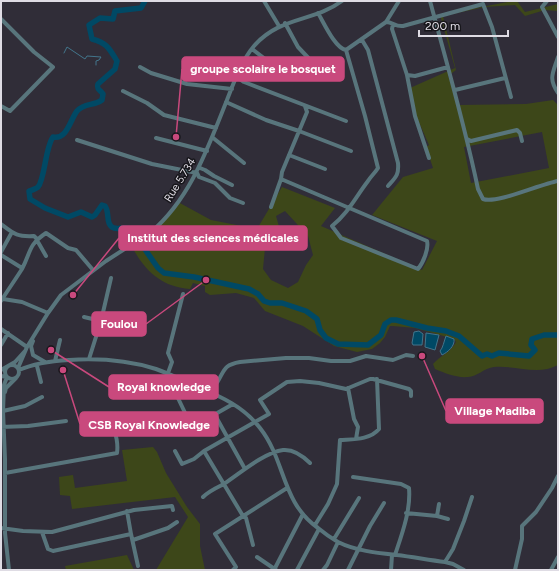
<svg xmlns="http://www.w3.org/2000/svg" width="559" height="571" font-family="Figtree,sans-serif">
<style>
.green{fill:#3d4719;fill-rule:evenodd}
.water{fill:#004965;stroke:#43758b}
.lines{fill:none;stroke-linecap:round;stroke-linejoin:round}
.stream{stroke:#43758b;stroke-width:1}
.river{stroke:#004965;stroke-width:5.5}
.minor{stroke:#58757c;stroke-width:4}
.labels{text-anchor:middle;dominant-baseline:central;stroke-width:3;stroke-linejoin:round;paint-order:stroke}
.street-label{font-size:11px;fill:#dfdce4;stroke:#17161b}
.leader{fill:none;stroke:#c9497d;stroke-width:1.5}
.callout-dot{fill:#c9497d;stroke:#17161b;stroke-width:1.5}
.callout{fill:#c9497d;stroke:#c9497d;stroke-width:1.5}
.callout-label{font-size:12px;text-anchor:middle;font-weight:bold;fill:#fff}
</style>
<rect width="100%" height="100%" fill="#302d38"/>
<path class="green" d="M512 1H517L525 12 558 4V11L545 10 525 16 515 5 485 7 443 16 456 70 448 76 460 105 526 104 553 100 558 105V365C538 376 516 365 494 367 484 368 477 377 468 377 456 378 445 373 435 369L433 364C441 355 450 353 456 342L454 339 415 328 393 326H390L385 337 380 343 372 349 357 352 334 346 303 326 265 311 254 298 236 293 210 295 205 292V286L193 283 190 289C161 287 144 270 131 245L145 238 178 202 211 220 257 229 282 187 335 208 321 226 422 270 437 241 372 215 403 177 433 168 426 147 429 145 414 111 410 88 455 68 440 15ZM542 132 549 168 471 183 464 147ZM285 211 308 236 313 255 306 265 298 282 288 288 271 280 263 269 265 248 280 230 276 216Z
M153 447 157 452 166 473 187 507 200 524V546L205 570H156L188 517 175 497 72 509 70 496 60 495 59 477 73 475 75 488 127 481 122 450Z
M127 555 134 570H66L65 566Z"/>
<path class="water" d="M419 331 423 334 422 345H413L412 343 414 332Z
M426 333 439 335 435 350 425 347Z
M446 336 454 339C455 346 448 352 442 355L440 351C443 348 444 341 446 336Z"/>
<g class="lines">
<path class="stream" d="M64 53 67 47 85 59 87 56 101 57 99 60 96 61V65"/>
<path class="river" d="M145 1 141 8 115 11 113 19 100 18 89 25 92 39C107 43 109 48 117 61L115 69 98 84C96 90 100 89 103 94L102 100C94 106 84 103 77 111 70 120 67 140 53 137 45 148 45 179 38 187 36 189 32 190 29 191L30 199 45 208 68 217 81 212 92 217 95 215 102 205 105 206C110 212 105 225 114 228 118 229 120 228 124 228 127 228 130 229 133 229L144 248 158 268 164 273 194 277 249 289 258 294 264 301 270 303H282L306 311 317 319 320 330 326 338 338 344 368 345 381 335 385 324 391 320H396L427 328 446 331 459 336 482 356 487 354 492 356 499 353 529 356 535 350 531 345 532 339 544 335H558"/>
<path class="minor" d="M264 1 279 26
M430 1C447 64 465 126 478 189L483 199C497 204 540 184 558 181
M547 1 542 7 558 37
M318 13C324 23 335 48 346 50
M1 19 34 52 53 67 10 111 1 106
M386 22 399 1
M285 23 298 47 316 66 332 79
M393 24 392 29 407 75 415 116 429 158
M362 40 368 50 398 163C399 175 396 177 388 186
M252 49 269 62 296 78
M346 50 386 22C393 22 395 27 403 26L483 4 492 27 511 97
M558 57C553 73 548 78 558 93
M140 67 151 73 187 84 232 89
M407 75 415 76 448 67
M237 77 244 82 346 121
M455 90 505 78
M123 91 147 103 164 115 216 128
M226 102 266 120 299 131 351 151
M305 106 307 112 282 172 281 179 427 241C429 249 423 263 418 269L341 238 332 226C349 212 355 198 368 181 371 176 375 173 378 168L365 116 346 50
M212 137 244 163
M156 138 207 151
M467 139 471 141 517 130 520 133 522 141
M77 140 152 164 197 173 199 177 215 183 230 198 243 203
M289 155 325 169
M200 168 205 170 214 176 232 185
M271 207 281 179
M1 224C14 234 17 237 34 236L37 239 38 242 46 256
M1 252 12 232
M1 255 22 268
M3 299 22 302 48 313
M1 301C8 290 15 280 22 269 31 252 28 245 46 233L68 248 76 250 93 270
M84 317 101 321 89 359
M101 321 111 278
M1 329 27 347
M33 341 31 346 33 355 45 362
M1 345 8 333
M55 361 60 340
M5 372a7 7 0 1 1 14 0a7 7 0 1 1-14 0Z
M37 366 41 382
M18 368 27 347 48 313 61 295 106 261 151 232C191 198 208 147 227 100 234 82 242 60 254 46 280 16 314 22 342 1
M1 370 15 362 25 351
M19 370C35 363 52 361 69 360 99 358 127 360 156 369 170 374 184 381 198 387 222 397 244 407 260 428 286 461 281 502 318 528 324 533 331 538 338 542 356 551 378 553 397 555 413 557 429 560 445 562L453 564 464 570
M168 373 172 362 168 353 183 294
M1 376 7 377 4 385 3 411 5 459V533L9 570
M348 388 354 419 358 427 356 439
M5 392 6 388 16 378
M209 392C212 388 216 385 218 381 225 369 224 365 240 362L286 358H309L331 361H350L366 356 393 360 406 355 413 356
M3 411 25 406 42 397
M215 415 245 469
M188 419 200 418 205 420 233 404
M1 427 28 426 66 421
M157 427H164L170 433 185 425 188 419 177 396 189 383
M175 451 182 464 194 459 204 451 269 414 260 400 287 382 300 381 319 383 346 389 370 379H373L409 389 411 391V396
M204 451 243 516 246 518 253 545
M5 473 117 453C118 446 117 432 111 427 108 426 104 425 101 423
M353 477 401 484 409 488C411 510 402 534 395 555
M203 497C209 491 216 488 224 484 239 474 265 452 283 450 294 449 303 456 310 463
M439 504 437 516 448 519
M127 511 131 534 138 566
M406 513 437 516
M315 525 328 504 337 484 340 440C353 439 370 440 379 429L377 379
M1 528 23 531 52 532 134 510 172 506 173 510
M42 532 48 549 53 551 131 534
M334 539 359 498
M133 540 168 528 177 522
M257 557 276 570
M445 562 453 549 464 521 472 497
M233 570 236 567 215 534 287 488
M274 570 303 514
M297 570 319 529
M323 570 327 565 338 542
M348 570 370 526 384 503
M391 570 392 555
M515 570 522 539V526L536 512 552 488 558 476
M551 570 558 557"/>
</g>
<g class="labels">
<g class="street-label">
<text transform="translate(180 180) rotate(-58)">Rue 5.734</text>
</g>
</g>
<path class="leader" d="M176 137L182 69M73 295L119 238M206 280L146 324M51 350L109 387M422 356L446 411M63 370L80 424"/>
<g class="callout-dot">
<circle cx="176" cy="137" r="4"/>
<circle cx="73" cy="295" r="4"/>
<circle cx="206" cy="280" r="4"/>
<circle cx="51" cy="350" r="4"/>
<circle cx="422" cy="356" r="4"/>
<circle cx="63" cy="370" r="4"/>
</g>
<g class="callout">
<rect x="182" y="57" width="162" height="24" rx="4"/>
<rect x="119" y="226" width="188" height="24" rx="4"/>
<rect x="92" y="312" width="54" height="24" rx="4"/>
<rect x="109" y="375" width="109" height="24" rx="4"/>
<rect x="446" y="399" width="97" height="24" rx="4"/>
<rect x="80" y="412" width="138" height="24" rx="4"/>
</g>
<g class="callout-label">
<text x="263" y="73">groupe scolaire le bosquet</text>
<text x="213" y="242">Institut des sciences médicales</text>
<text x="119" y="328">Foulou</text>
<text x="164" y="391">Royal knowledge</text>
<text x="495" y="415">Village Madiba</text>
<text x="149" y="429">CSB Royal Knowledge</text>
</g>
<rect width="559" height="571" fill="none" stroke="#dfdce4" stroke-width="4"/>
<path d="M419 30v6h89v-6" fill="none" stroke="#dfdce4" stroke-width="2"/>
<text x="425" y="30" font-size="12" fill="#dfdce4" stroke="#17161b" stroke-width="3" paint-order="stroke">200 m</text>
</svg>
